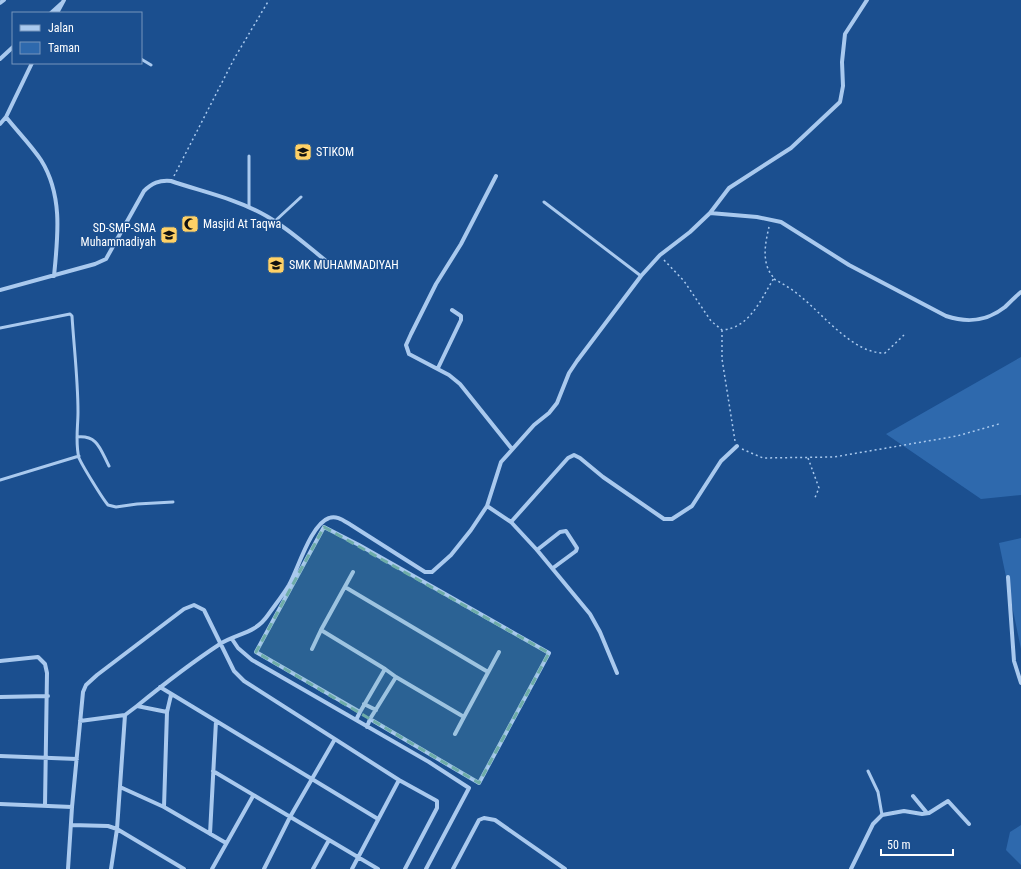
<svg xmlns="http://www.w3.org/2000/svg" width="1021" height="869" font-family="'Roboto Condensed',sans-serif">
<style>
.green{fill:#2e69ad}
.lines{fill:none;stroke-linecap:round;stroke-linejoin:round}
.path{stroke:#a9c9ee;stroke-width:1.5;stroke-dasharray:2 3;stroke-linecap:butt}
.service{stroke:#a9c9ee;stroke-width:3}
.minor{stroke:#a9c9ee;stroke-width:4}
.marked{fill:#6fada8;fill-opacity:0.2;stroke:#6fada8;stroke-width:3;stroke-dasharray:8 5;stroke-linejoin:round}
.labels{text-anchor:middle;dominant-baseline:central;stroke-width:3;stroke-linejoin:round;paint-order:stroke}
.poi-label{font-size:12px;fill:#fff;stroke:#1b4f8f;text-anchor:start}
</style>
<rect width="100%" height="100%" fill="#1b4f8f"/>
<path class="green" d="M1021 357V495L981 499 886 434Z
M1021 538V649L999 543Z
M1021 825V865L1006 850 1010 832Z"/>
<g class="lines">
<path class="path" d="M174 176 234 59 269 0
M664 260 684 281 711 321 722 330C750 328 761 299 774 278 761 264 765 244 769 227
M774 279C783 284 792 289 800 296 823 314 853 354 885 353L904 335
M722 330V359L735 441
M742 449 763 458 834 457 957 436 999 424
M808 458 819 488 814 500"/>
<path class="service" d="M141 59 151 65
M249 156V207
M544 202 641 276
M274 222 301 197
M0 328 70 314 72 316C74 348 78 380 78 412 78 427 75 443 79 458 82 465 102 498 108 505L116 507 137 504 173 502
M77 437C98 435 100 449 109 466
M0 480 79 456
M868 771 878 792 882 815"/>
<path class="minor" d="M0 3 4 0
M51 13 62 3
M57 13 64 0
M0 59 13 47
M6 117C17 131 31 145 41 160 63 195 58 236 54 276
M0 124 6 117 32 63
M496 176 461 244 436 284 411 334 406 345 409 354 449 375 460 384 512 449
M710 213 757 217 781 222 849 265 946 316C967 323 986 322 1005 307 1010 302 1015 297 1021 292
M0 290 95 264 106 259 144 191C152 183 159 180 171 181 200 191 233 198 261 213 284 225 305 244 325 260
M438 368 461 320V316L452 310
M487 506 511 522 537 550 590 614 600 632 617 673
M511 522 568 458 574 455 580 458 603 477 664 519H672L692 506 721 461 737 446
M537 550 560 532 566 531 577 548 576 551 553 568
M353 572 321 630 385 669 360 712
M1008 577 1014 661 1021 683
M345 587 488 672
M232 639 238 648 252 660 429 762 469 788 426 869
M312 649 321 630
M0 661 38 657 45 664 47 673 45 806
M385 669 396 677
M160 687 378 819
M0 697 48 696
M364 704 376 710
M137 706C164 684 191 663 220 644 238 633 255 634 268 615 275 605 283 595 289 585 298 569 311 524 329 518 337 515 344 521 351 525L425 572H432L451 555 471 530 487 506 501 462 534 425 549 413 557 403 569 373 577 361 641 276 660 255 690 232 710 213 729 188 791 148 840 102 843 86 842 62 845 34 867 0
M370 719 396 677 464 717 499 652
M356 720 360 712 256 652 324 527 359 545 549 653 479 783 370 719 367 727
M80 721 125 715
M455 734 464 717
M0 756 77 759
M213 771 378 869
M120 787 164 807 226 843
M913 796 927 813
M0 804 72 807
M164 807 167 712 171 695
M71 825 108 826 117 829 184 869
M210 834 216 721
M68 869 72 807 83 692 86 685 97 675 184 609 194 605 204 610 234 671 244 681 399 780 437 801V808L405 869
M111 869 117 829 125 715 137 706 167 712
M212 869 253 796
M264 869 290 817 335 739
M313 869 329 840
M352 869 399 780
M453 869 479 820 484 818 495 820 565 869
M851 869 873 824 882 815 904 811 922 814 929 813 948 801 969 824"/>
</g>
<path class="marked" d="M324 527 549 653 479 783 256 652Z"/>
<defs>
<symbol id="university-square" viewBox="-11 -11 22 22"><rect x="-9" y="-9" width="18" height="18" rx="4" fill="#ffd166" stroke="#1b4f8f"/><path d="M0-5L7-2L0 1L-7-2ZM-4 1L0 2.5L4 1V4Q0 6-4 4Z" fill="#111"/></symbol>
<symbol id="mosque-square" viewBox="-11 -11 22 22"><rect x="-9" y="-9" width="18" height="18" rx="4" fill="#ffd166" stroke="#1b4f8f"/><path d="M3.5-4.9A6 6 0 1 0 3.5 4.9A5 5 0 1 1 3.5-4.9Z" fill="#111"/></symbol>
<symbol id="school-square" viewBox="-11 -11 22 22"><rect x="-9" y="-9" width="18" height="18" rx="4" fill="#ffd166" stroke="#1b4f8f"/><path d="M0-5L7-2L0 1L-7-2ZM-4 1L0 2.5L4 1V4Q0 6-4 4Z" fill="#111"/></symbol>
</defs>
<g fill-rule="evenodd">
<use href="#university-square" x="293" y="142" width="20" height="20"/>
<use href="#mosque-square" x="180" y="214" width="20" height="20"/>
<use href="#school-square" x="159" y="225" width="20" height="20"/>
<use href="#school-square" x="266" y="255" width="20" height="20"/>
</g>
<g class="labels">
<g class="poi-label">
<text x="316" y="152">STIKOM</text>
<text x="203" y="224">Masjid At Taqwa</text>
<text x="156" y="228" text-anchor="end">SD-SMP-SMA<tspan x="156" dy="14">Muhammadiyah</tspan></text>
<text x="289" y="265">SMK MUHAMMADIYAH</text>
</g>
</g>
<rect x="12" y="12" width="130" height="52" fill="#1b4f8f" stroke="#7695bc"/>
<rect x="20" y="25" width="20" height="6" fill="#a9c9ee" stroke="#7695bc"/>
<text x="48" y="32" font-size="12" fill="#ffffff">Jalan</text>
<rect x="20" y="42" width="20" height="12" fill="#2e69ad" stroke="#7695bc"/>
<text x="48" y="52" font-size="12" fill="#ffffff">Taman</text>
<path d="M881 849v6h72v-6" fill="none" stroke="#ffffff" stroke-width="2"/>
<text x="887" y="849" font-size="12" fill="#ffffff" stroke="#1b4f8f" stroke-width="3" paint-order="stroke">50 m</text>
</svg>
